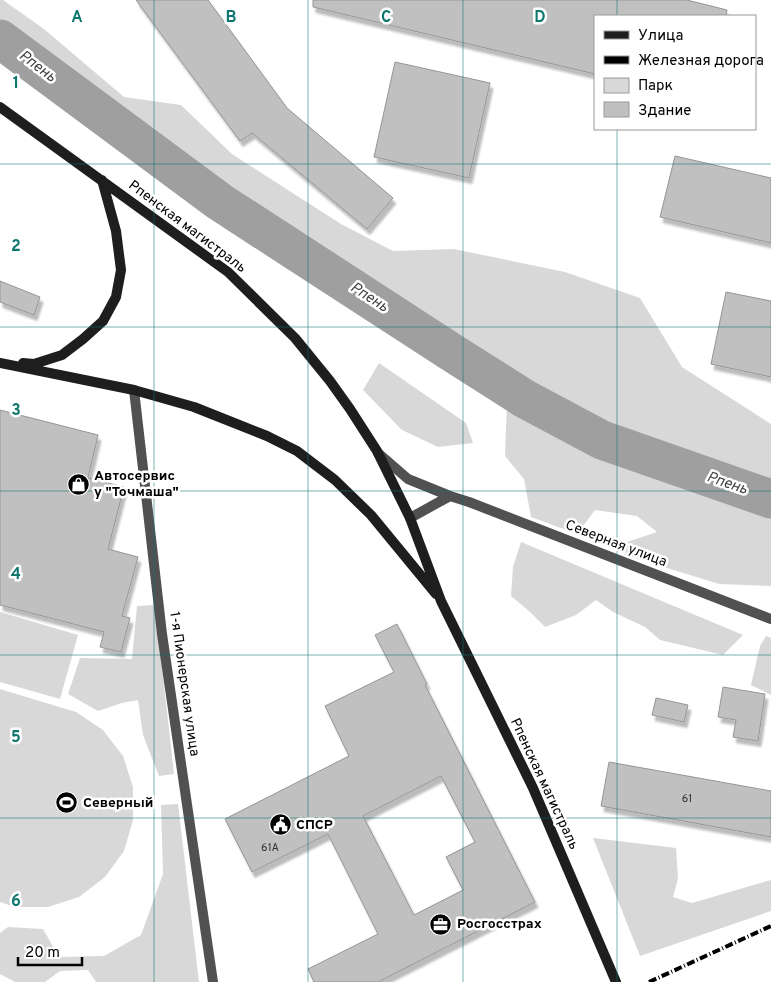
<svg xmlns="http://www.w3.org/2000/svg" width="771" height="982" font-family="Overpass,sans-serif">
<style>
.green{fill:#d8d8d8}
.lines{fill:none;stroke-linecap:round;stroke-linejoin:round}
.river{stroke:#9f9f9f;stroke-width:39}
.building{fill:#c0c0c0;stroke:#959595;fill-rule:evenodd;filter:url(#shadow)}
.street{stroke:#515151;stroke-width:10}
.secondary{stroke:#1e1e1e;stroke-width:10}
.rail{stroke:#000;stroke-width:4;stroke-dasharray:8 2.5 1 2.5;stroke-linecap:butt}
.grid{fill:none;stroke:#0f766e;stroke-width:1;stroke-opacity:0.55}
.labels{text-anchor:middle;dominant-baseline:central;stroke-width:5;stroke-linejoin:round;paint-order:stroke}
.number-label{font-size:11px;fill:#303030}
.street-label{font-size:14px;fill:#000;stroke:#fff}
.poi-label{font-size:14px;font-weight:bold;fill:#000;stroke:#fff;text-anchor:start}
.water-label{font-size:15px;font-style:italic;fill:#404040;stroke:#fff}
.grid-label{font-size:16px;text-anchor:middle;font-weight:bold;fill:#0f766e;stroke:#fff;stroke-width:5;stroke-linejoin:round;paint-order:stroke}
</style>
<defs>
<filter id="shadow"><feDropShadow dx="3" dy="5.5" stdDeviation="1" flood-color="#0004"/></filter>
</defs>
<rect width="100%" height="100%" fill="#fff"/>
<path class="green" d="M0 0H3L44 29 124 97 181 105 232 154 341 224 393 251 454 249 565 272 640 298 682 367 771 424V586L719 584 625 555 627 542 657 532 637 516 595 510 577 534 531 517 524 479 505 456 508 375 429 331 340 267 211 185 96 98 0 27Z
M379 363 466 423 473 443 438 447 402 430 363 390Z
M521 542 743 635 723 655 660 640 645 627 613 612 596 600 576 615 545 627 529 611 511 596 513 567Z
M155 605 174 774 159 776 143 735 138 700 122 703 98 711 68 694 80 658 132 659 137 606Z
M0 612 78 635 60 699 0 682Z
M766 636 771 638V695L751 685 760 646Z
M0 689 76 712 103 730 123 756 133 787V820L124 851 105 877 79 897 48 907H15L0 902Z
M178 804 199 982H96L88 970 60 971 45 982H15L0 974V933L8 927 43 929 59 957 104 956 141 935 163 874 161 805Z
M593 838 676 848 678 879 673 897 692 903 771 880V911L640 956Z"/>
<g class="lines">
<path class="river" d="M0 39 220 202 451 352 525 399 602 440 771 499"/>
</g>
<path class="building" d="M136 0H208L287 108 393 198 367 229 252 133 240 141Z
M313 0H687L727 10 726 16H595V74L313 7Z
M395 62 490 83 469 178 374 157Z
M675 156 771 178V243L660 217Z
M0 281 40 297 34 315 0 302Z
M726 292 771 301V377L711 364Z
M0 410 98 435 88 478 124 487 108 549 138 557 122 616 130 618 121 652 100 647 104 632 0 605Z
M397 624 427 684 425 685 535 902 378 982H314L308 969 378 934 328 834 252 872 225 819 349 756 325 706 394 672 375 635ZM441 776 475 842 446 857 463 890 414 915 363 816Z
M723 687 765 694 758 741 733 737 736 720 718 717Z
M656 698 688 705 684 722 652 715Z
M609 762 771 791V837L601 806Z"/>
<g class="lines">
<path class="street" d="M134 390 162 634 213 982
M378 453 408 479 450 496 469 502 771 619
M410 518 450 496"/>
<path class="secondary" d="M0 107 228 272 295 338 330 381 350 409 377 451 410 518 441 601 533 788 616 982
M0 363 134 390 194 407 267 436 297 451 335 480 371 515 436 594
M23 363 34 364 62 355 83 339 103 321 116 297 121 270 116 231 102 180"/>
<path class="rail" d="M649 982 771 926"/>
</g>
<path class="grid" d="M154 0V982M308 0V982M463 0V982M617 0V16M617 129V982M0 164H771M0 327H771M0 491H771M0 655H771M0 818H771"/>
<defs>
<symbol id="shop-disc" viewBox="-11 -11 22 22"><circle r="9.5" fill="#000" stroke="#fff"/><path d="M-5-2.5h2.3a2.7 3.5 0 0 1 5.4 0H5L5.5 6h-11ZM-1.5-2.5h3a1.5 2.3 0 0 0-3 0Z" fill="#fff"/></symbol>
<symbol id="stadium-disc" viewBox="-11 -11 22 22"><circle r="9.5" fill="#000" stroke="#fff"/><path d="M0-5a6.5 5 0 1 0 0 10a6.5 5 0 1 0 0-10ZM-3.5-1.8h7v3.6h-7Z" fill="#fff"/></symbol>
<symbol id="civic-disc" viewBox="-11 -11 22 22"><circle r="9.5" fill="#000" stroke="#fff"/><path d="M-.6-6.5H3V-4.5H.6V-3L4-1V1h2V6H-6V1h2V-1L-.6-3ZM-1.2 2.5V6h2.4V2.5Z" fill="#fff"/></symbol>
<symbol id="office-disc" viewBox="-11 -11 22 22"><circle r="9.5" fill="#000" stroke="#fff"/><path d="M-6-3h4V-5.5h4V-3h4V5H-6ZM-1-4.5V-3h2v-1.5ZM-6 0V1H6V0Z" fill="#fff"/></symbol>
</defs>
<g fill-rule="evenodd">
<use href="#shop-disc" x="66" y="472" width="25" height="25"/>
<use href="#stadium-disc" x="54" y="790" width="25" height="25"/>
<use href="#civic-disc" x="268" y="812" width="25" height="25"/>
<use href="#office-disc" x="428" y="912" width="25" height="25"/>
</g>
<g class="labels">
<g class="number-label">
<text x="687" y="799">61</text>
<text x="270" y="848">61А</text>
</g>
<g class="street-label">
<text transform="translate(187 227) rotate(37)">Рпенская магистраль</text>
<text transform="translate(616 544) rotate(21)">Северная улица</text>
<text transform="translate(184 684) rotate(82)">1-я Пионерская улица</text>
<text transform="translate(544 784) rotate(65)">Рпенская магистраль</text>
</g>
<g class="poi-label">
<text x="94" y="476">Автосервис<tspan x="94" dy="16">у "Точмаша"</tspan></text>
<text x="83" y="803">Северный</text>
<text x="296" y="825">СПСР</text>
<text x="457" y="924">Росгосстрах</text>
</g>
<g class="water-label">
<text transform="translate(37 67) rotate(37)">Рпень</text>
<text transform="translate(369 298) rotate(33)">Рпень</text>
<text transform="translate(727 484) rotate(19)">Рпень</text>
</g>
</g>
<g class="grid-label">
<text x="77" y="22">A</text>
<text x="231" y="22">B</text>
<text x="386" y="22">C</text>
<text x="540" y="22">D</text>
<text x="16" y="88">1</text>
<text x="16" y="251">2</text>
<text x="16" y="415">3</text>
<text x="16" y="579">4</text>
<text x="16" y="742">5</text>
<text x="16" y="906">6</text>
</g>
<rect x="594" y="15" width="162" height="115" fill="#ffffff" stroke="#999999"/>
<rect x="604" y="31" width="25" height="8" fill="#1e1e1e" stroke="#999999"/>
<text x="638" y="40" font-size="15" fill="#000000">Улица</text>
<rect x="604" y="56" width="25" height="8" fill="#000000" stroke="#999999"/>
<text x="638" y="65" font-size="15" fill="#000000">Железная дорога</text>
<rect x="604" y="78" width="25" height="15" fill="#d8d8d8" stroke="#999999"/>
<text x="638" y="90" font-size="15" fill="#000000">Парк</text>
<rect x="604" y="102" width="25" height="15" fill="#c0c0c0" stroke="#999999"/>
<text x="638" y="115" font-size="15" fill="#000000">Здание</text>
<path d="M18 957v8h64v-8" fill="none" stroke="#000000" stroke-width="2.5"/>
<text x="25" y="957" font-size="15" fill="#000000" stroke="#ffffff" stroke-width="4" paint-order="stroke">20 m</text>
</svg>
